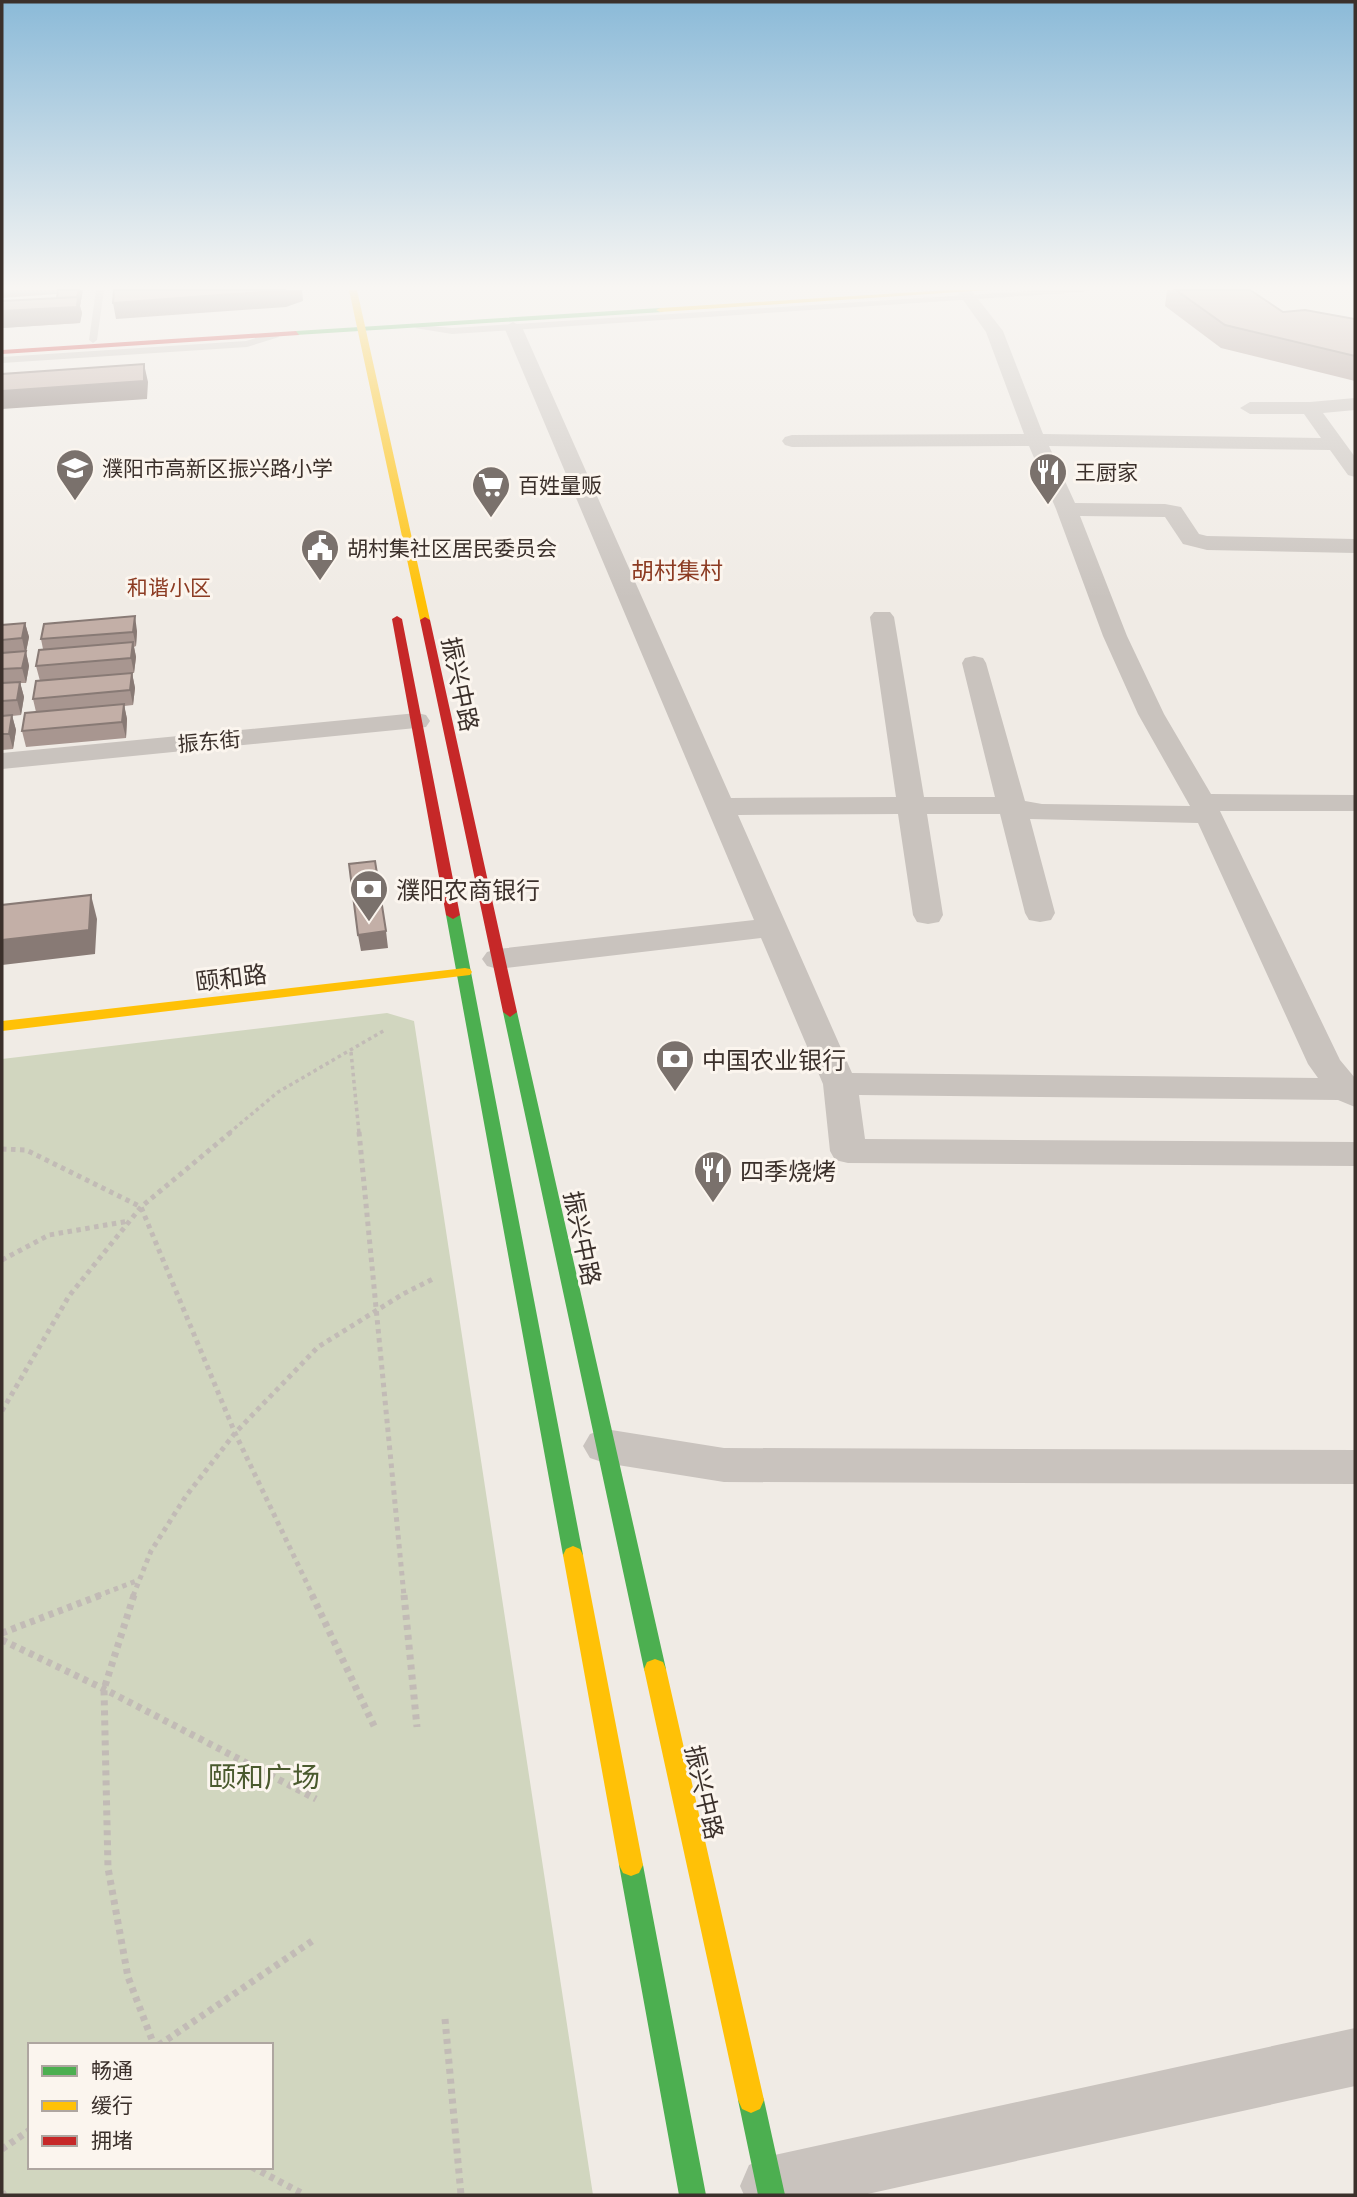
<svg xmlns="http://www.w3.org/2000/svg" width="1357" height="2197" font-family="'Noto Sans','Noto Sans SC',sans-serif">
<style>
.green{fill:#d1d6bf;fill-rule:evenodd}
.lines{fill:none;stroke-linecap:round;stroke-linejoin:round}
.path-far2{stroke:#c2bbb6;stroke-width:3.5;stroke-dasharray:3.5 3.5;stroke-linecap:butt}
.path-far1{stroke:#c2bbb6;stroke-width:5;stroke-dasharray:4.5 4.5;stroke-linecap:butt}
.path{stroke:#c2bbb6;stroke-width:7;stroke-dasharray:5 5;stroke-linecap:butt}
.lane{fill:#c9c3be;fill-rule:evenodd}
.street{fill:#c9c3be;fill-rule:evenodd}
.fast{fill:#4caf50;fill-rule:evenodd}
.slow{fill:#ffc107;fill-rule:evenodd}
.jam{fill:#c62828;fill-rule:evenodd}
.wall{fill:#a89690}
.shaded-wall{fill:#887a75}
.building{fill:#c3afa7;stroke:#887a75;stroke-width:2}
.labels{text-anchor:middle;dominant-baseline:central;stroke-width:6;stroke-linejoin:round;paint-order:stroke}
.far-poi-label{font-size:21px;fill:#3b302b;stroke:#fbf5ee;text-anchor:start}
.far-neighbourhood-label{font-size:21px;fill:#8c3b22;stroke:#fbf5ee}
.far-street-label{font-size:21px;fill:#3b302b;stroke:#fbf5ee}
.far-quarter-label{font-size:23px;fill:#8c3b22;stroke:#fbf5ee}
.street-label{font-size:24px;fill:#3b302b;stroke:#fbf5ee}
.poi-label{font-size:24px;fill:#3b302b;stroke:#fbf5ee;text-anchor:start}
.near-park-label{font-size:28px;fill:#4a5a2e;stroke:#fbf5ee}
</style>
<rect width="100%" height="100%" fill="#f0ebe5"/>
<path class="green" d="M387 1013 414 1021 593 2195H2V1059ZM30 2045H271V2167H30Z"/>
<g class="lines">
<path class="path-far2" d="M351 1052 359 1133
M229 1133 278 1092 385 1030"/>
<path class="path-far1" d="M359 1132 404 1596
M2 1149 26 1150 141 1207 235 1433 313 1596
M2 1260 49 1235 129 1221
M2 1411 69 1296 141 1207 231 1132
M97 1596 139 1580
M133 1596 151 1551 186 1496 235 1433 318 1347 403 1294 433 1279"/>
<path class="path" d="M134 1595 104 1689 108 1868 128 1977 154 2045
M312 1595 375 1728
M404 1595 417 1727
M2 1633 101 1595
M2 1640 104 1689 316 1799
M445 2019 461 2195
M159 2045 315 1939
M2 2149 30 2130
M252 2167 305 2195
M2 2192 4 2195"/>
<path class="lane" d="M96 290H104L97 340 93 343 89 340Z
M1045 290H1087L1083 292 452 334 415 328 419 325 452 328Z
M276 332 279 337 247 347 2 363V357L246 341Z"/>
<path class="street" d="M956 290H971L1003 331 1043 434 1321 438 1304 414H1250L1240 408 1250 402H1310L1355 398V410L1323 413 1355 457V477L1348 475 1330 450 1049 446 1075 503 1165 504 1181 507 1199 534 1207 536 1355 539V553L1207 550 1183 544 1165 517 1080 516 1127 636 1164 714 1211 794 1355 795V811H1220L1340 1060 1355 1078V1107L1338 1100 859 1095 865 1139 1355 1142V1166L848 1163 835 1160 830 1151 823 1084 761 938 498 969 487 966 482 959 487 952 498 949 754 920 504 327 513 322 522 327 731 798 896 797 870 617 874 612H890L894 617 924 797H995L962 663 965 658 974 656 983 658 986 663 1025 801 1042 804 1190 806 1138 714 1103 636 1056 509 1029 446 792 447 785 445 782 441 785 437 792 435 1024 434 986 332ZM898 814 913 915 917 922 928 924 939 922 943 915 927 814H1000L1025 913 1029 920 1040 922 1051 920 1055 913 1030 819 1198 823 1308 1064 1318 1078 852 1073 738 815Z
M417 713 426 715 430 721 426 727 2 769V753Z
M605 1429 724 1448 1355 1450V1484L724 1482 605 1463 590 1458 583 1446 590 1434Z
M1355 2028V2086L863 2195H744L740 2186 749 2165 770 2156Z"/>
<path class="fast" d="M660 308 663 312 296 335 292 333 296 331Z
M453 911 460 915 583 1555 580 1561 573 1564 566 1561 563 1555 446 915Z
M510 1007 517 1012 666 1669 663 1676 655 1679 647 1676 644 1669 503 1012Z
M631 1854 639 1857 643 1865 706 2195H679L619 1865 623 1857Z
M751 2087 760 2091 764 2100 785 2195H758L738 2100 742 2091Z"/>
<path class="slow" d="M349 290H357L430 620 425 623 420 620Z
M948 290H988L660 312 656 310 660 308Z
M465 968 470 969 472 972 470 975 2 1031V1021Z
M573 1546 580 1549 583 1555 643 1865 639 1873 631 1876 623 1873 619 1865 563 1555 566 1549Z
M655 1659 663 1662 666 1669 764 2100 760 2109 751 2113 742 2109 738 2100 644 1669 647 1662Z"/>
<path class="jam" d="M296 331 299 335 2 354V350Z
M397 616 402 619 460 915 453 919 446 915 392 619Z
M425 617 430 620 517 1012 510 1017 503 1012 420 620Z"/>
</g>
<path class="wall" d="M2 290H83L80 306 82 313 80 323 2 328V301L57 298V294L2 298Z
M1167 290H1250L1283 312 1355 319V381L1221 348 1165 306Z
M25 623 29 637 26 652 29 666 26 683H20L24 697 21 715 12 716 16 730 13 749 2 750V625Z
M137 631 136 646 134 647 136 657 134 673H132L135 688 133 705 124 706 127 719 126 738 26 747 22 731 36 712 33 699 40 681 36 666 43 649 41 639Z"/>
<path class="shaded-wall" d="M79 290H83L80 306 82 313 80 323 2 328V311L77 297Z
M286 290H302L303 301 286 307 116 319 113 303Z
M144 364 148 382 147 399 2 409V391Z
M135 616 137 631 136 646 133 632Z
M25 623 29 637 26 652 29 666 26 683 22 668 25 652 22 638Z
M133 642 136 657 134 673 131 658Z
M132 673 135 688 133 705 130 690Z
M20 682 24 697 21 715 17 700Z
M124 704 127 719 126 738 122 722Z
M12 715 16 730 13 749 9 734Z
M91 895 97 919 95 954 2 965V940Z
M386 931 388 948 361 951 358 935Z"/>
<path class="building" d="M58 290H79L77 297 57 298Z
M114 290H286L113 303Z
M1176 290H1250L1283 312 1305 310 1355 319V356L1225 325Z
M78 297 77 307 2 311V301Z
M144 364V381L2 391V374Z
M135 616 133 632 41 639 44 624Z
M25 623 22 638 2 640V625Z
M133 642 131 658 36 666 39 650Z
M26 651 22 668 2 669V653Z
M132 673 130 690 33 699 36 681Z
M20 682 17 700 2 701V683Z
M124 704 122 722 22 731 25 713Z
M12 715 9 734H2V716Z
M375 861 386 931 358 935 349 864Z
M91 895 89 930 2 940V905Z"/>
<linearGradient id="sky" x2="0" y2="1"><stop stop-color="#8bbad8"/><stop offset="0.48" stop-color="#f8f6f3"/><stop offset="1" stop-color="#f8f6f3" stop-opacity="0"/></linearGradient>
<rect width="1357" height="598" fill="url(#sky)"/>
<defs>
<symbol id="school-pin" viewBox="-11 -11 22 30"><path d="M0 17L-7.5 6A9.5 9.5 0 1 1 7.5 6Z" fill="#7a716c" stroke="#fbf5ee"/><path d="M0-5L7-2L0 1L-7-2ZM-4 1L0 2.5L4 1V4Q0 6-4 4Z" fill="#fff"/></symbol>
<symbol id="restaurant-pin" viewBox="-11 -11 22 30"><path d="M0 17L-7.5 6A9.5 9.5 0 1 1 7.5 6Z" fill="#7a716c" stroke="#fbf5ee"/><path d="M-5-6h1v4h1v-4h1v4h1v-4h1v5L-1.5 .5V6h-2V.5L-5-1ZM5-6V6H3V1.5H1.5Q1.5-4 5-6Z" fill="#fff"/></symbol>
<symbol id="supermarket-pin" viewBox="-11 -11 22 30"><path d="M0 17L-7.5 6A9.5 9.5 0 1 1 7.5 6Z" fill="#7a716c" stroke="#fbf5ee"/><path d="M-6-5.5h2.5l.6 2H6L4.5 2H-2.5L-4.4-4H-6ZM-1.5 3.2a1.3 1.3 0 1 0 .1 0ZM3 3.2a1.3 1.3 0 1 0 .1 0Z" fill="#fff"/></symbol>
<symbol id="civic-pin" viewBox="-11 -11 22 30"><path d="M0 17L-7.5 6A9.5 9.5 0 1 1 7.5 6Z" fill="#7a716c" stroke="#fbf5ee"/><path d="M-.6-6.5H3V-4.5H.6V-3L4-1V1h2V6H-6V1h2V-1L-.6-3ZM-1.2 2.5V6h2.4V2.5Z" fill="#fff"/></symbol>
<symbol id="bank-pin" viewBox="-11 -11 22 30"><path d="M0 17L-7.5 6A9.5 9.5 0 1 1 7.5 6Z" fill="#7a716c" stroke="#fbf5ee"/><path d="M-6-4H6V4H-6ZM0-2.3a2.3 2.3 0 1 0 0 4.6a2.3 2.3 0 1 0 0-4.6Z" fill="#fff"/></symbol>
</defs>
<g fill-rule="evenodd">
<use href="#school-pin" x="53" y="446" width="44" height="60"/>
<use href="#restaurant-pin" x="1026" y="450" width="44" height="60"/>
<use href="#supermarket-pin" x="469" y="463" width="44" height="60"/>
<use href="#civic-pin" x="298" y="526" width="44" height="60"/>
<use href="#bank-pin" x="347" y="867" width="44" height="60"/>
<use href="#bank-pin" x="653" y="1037" width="44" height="60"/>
<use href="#restaurant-pin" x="691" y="1148" width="44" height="60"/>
</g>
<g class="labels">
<g class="far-poi-label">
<text x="102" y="468">濮阳市高新区振兴路小学</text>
<text x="1075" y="472">王厨家</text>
<text x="518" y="485">百姓量贩</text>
<text x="347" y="548">胡村集社区居民委员会</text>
</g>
<g class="far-neighbourhood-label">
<text x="169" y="587">和谐小区</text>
</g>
<g class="far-street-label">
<text transform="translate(209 741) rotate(-5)">振东街</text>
</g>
<g class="far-quarter-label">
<text x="677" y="570">胡村集村</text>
</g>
<g class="street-label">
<text transform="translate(461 684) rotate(78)">振兴中路</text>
<text transform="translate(231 977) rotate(-7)">颐和路</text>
<text transform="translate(583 1238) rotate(78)">振兴中路</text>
<text transform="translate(705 1792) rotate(77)">振兴中路</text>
</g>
<g class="poi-label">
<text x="396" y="889">濮阳农商银行</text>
<text x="702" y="1059">中国农业银行</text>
<text x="740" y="1170">四季烧烤</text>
</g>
<g class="near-park-label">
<text x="264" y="1776">颐和广场</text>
</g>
</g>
<rect width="1357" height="2197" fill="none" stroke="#3b302b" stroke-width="7"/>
<rect x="28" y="2043" width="245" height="126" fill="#fbf5ee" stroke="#aea6a0" stroke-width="2"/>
<rect x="42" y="2066" width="35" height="10" fill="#4caf50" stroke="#aea6a0" stroke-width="2"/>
<text x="91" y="2078" font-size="21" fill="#3b302b">畅通</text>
<rect x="42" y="2101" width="35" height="10" fill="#ffc107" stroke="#aea6a0" stroke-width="2"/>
<text x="91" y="2113" font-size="21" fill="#3b302b">缓行</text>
<rect x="42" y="2136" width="35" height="10" fill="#c62828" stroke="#aea6a0" stroke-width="2"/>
<text x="91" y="2148" font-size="21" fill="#3b302b">拥堵</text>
</svg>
